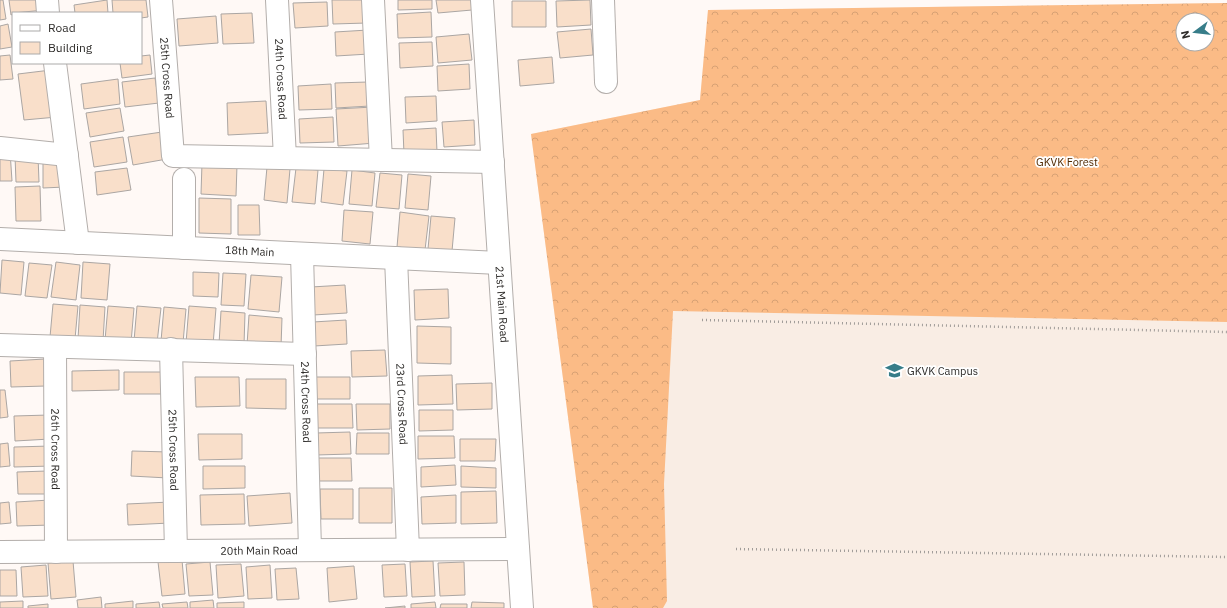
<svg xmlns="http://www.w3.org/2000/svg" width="1227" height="608" font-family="'IBM Plex Sans',sans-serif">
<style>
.built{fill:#f9ede4;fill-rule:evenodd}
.forest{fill:url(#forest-crowns);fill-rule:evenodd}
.building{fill:#f9dfca;stroke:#aba6a3}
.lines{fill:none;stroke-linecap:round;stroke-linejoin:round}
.minor-casing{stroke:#b3aeab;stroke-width:24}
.path{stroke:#a09c99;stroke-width:2.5;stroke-dasharray:1 3;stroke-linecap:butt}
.minor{stroke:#fff;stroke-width:22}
.labels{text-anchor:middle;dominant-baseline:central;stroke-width:3.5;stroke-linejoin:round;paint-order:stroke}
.street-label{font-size:11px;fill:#2d2b29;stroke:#fff}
.park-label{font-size:11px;fill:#502900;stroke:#fff}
.poi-label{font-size:11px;fill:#2d2b29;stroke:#fff;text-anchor:start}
</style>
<defs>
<pattern id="forest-crowns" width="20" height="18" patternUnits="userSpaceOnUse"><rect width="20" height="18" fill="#fbbb86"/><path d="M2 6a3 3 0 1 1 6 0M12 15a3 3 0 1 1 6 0" fill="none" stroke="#d7a174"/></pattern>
</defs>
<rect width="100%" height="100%" fill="#fff9f6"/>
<path class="built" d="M1227 3V608H593L531 134 700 100 708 10ZM1183 20H1207V44H1183Z"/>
<path class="forest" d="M1227 3V322L673 311 664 484 667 601 663 608H593L531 134 700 100 708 10ZM1183 20H1207V44H1183Z"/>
<path class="building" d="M0 0H3L6 19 0 20Z
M9 0H44L45 10 13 13V14L11 15Z
M107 0 108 13H75L74 5Z
M112 0H146L148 17 141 18V13H113Z
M332 0H366L367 23 333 24Z
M398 0H432V9L398 10Z
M436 0H471L472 10 438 13Z
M590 0 591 25 557 27 556 1Z
M512 1H546V27H512Z
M327 2 328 26 295 28 293 3Z
M431 12 432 37 398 38 397 14Z
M252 13 254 43 223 44 221 14Z
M216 16 218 43 179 46 177 19Z
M8 24 12 47 0 49V26Z
M591 29 593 55 560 58 557 32Z
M368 30 369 54 336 56 335 32Z
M469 34 472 60 438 63 436 37Z
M432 42 433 66 400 68 399 43Z
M10 55 13 79 0 80V56Z
M150 55 152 74 122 78 120 63H141V56Z
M552 57 554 83 520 86 518 60Z
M469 64 470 89 438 91 437 66Z
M51 70 57 117 24 120 18 74Z
M155 78 159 103 125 107 122 82Z
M118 79 120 104 84 109 81 84Z
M368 82 370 106 336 108 335 83Z
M331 84 332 109 299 110 298 86Z
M436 96 437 121 406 123 405 97Z
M266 101 268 133 228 135 227 103Z
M373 107 375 143 338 146 336 109Z
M120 108 124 131 90 137 86 113Z
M333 117 334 142 300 143 299 119Z
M474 120 475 145 444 147 442 122Z
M436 128 437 152 404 154 403 130Z
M162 132 167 159 133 165 128 137Z
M123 137 127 162 94 167 90 142Z
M0 151H10L12 181H0Z
M15 156H38L39 182H16Z
M64 158 65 187 43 188V159Z
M202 163 237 165 236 196 201 194Z
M267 167 290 169 287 203 264 200Z
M127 168 131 190 97 195 95 172Z
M296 168 318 170 315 204 292 202Z
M324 169 347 171 343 205 321 202Z
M352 170 375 173 372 206 349 204Z
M380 173 402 175 399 209 376 207Z
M408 174 431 176 428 210 405 208Z
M40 186 41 221H16L15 187Z
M199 198 231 199V234L199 233Z
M238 205H259L260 235H238Z
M344 210 373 212 370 244 342 241Z
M400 212 429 216 425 250 397 247Z
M431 216 455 218 452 251 428 249Z
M2 260 24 262 21 295 0 293Z
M56 262 80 265 76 300 51 297Z
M83 262 110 264 107 300 81 298Z
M29 263 52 265 47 298 25 296Z
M193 272 219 273 218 297 193 296Z
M223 273 246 274 244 306 221 305Z
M251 275 282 277 279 312 248 309Z
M345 285 347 313 313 315 311 287Z
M448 289 449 318 415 320 414 290Z
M53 304 78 306 75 339 50 337Z
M80 305 105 307 103 341 78 339Z
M108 306 134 308 131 343 105 340Z
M137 306 161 308 157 343 134 341Z
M189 306 216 308 213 345 186 343Z
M164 307 186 309 183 343 161 341Z
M221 311 245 313 244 345 219 344Z
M249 315 282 318 281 347 247 345Z
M346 320 347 344 314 346 313 322Z
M417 326 451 327V364L417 363Z
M385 350 387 376 352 377 351 351Z
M45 359 46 386 11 387 10 361Z
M119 370V390L72 391V371Z
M124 372H166L167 394H124Z
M452 375 453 404 418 405V376Z
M195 377H239L240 406 196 407Z
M314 377H350V399H315Z
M246 379H286V409L246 408Z
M492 383V409L457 410 456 384Z
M0 390H5L8 417 0 418Z
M315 404H352L353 428H315Z
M356 404H390V429L357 430Z
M419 410H453V430L419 431Z
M49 415 50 439 15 441 14 416Z
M350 432 351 454 316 455V433Z
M357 433H389V454H356Z
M198 434H242V459L199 460Z
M418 436H454L455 458 418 459Z
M460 439H496L495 461H460Z
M8 443 10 466 0 467V444Z
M51 446 52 466 14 467V447Z
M132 451 169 452 168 478 131 476Z
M317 458H351L352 481H318Z
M455 465 456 485 421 487V467Z
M203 466H245V488L203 489Z
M461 466 496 468V488L461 487Z
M47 471V494H18L17 472Z
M359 488H392V523H359Z
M320 489H353V519H321Z
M496 491 497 523 461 524V492Z
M290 493 292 523 249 526 247 496Z
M244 494 245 524 201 525 200 495Z
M456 495V523L422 524 421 497Z
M50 500 51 525 17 526 16 502Z
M9 502 11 523 0 524V503Z
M170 502V523L128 525 127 504Z
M182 560 185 594 162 596 158 562Z
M73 561 76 597 51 599 48 563Z
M433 561 435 596 412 597 410 562Z
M210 562 213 595 189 596 186 564Z
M464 562 465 595 440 596 438 563Z
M241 564 244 596 218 598 216 565Z
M405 564 407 596 384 597 382 565Z
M46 565 48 596 23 597 21 567Z
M270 565 272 598 248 599 246 567Z
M354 566 357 599 329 602 327 568Z
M296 568 299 599 277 600 275 569Z
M0 570H16L17 596H0Z
M101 597 102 608H78L77 600Z
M213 600 214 608H190V602Z
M23 601V608H0V602Z
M133 601V608H105V604Z
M159 602 160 608H136V604Z
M187 602 188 608H163L162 604Z
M244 602V608H217V603Z
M435 602 436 608H411V604Z
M472 602 504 603V608H471Z
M48 604V608H28V606Z
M441 604H467V608H440Z
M405 606V608H385Z"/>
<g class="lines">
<defs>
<g id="minor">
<path d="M47 0 48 13"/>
<path id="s1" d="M161 0 173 156 493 162"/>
<path id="s2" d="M277 0 285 158"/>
<path d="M373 0 381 160"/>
<path id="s3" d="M482 0 522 608"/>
<path d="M603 0 606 82"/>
<path d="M55 63 78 243"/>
<path d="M0 148 67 155"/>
<path d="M184 179V248"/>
<path id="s4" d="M0 239 499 263"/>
<path id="s5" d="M302 254 310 550"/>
<path id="s6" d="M396 258 408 550"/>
<path d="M0 345 305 354"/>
<path id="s7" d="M55 347 56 552"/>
<path id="s8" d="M171 349 176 551"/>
<path id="s9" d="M0 552 518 549"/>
</g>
</defs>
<use href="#minor" class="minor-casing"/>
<path class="path" d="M702 320 1227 332
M736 549 1227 557"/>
<use href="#minor" class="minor"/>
</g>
<defs>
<symbol id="university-bare" viewBox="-9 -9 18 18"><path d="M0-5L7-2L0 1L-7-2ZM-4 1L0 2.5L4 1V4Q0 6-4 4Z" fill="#377d89" stroke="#fff" stroke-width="2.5" paint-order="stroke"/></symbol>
</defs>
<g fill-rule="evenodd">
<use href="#university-bare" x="882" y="358" width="25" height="25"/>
</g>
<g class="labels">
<g class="street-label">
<text stroke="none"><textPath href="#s1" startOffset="78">25th Cross Road</textPath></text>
<text stroke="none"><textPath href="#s2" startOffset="79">24th Cross Road</textPath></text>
<text stroke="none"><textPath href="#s4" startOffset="250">18th Main</textPath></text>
<text stroke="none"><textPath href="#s3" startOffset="305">21st Main Road</textPath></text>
<text stroke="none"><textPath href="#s5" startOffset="148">24th Cross Road</textPath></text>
<text stroke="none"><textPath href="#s6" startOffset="146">23rd Cross Road</textPath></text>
<text stroke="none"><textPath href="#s7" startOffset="102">26th Cross Road</textPath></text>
<text stroke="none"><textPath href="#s8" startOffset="101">25th Cross Road</textPath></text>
<text stroke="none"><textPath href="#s9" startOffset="259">20th Main Road</textPath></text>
</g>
<g class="park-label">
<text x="1067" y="162">GKVK Forest</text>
</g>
<g class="poi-label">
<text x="907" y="371">GKVK Campus</text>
</g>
</g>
<rect x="12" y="12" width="130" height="52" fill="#ffffff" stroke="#abaaa9"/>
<rect x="20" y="25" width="20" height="6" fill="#ffffff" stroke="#abaaa9"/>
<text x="48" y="32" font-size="12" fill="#2d2b29">Road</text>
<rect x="20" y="42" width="20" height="12" fill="#f9dfca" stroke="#abaaa9"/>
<text x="48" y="52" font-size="12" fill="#2d2b29">Building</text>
<g transform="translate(1195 32) rotate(255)"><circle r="19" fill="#ffffff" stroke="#abaaa9"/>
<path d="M0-3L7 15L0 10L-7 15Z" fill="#377d89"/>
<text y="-6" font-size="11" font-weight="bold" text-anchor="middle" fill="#2d2b29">N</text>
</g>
</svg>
